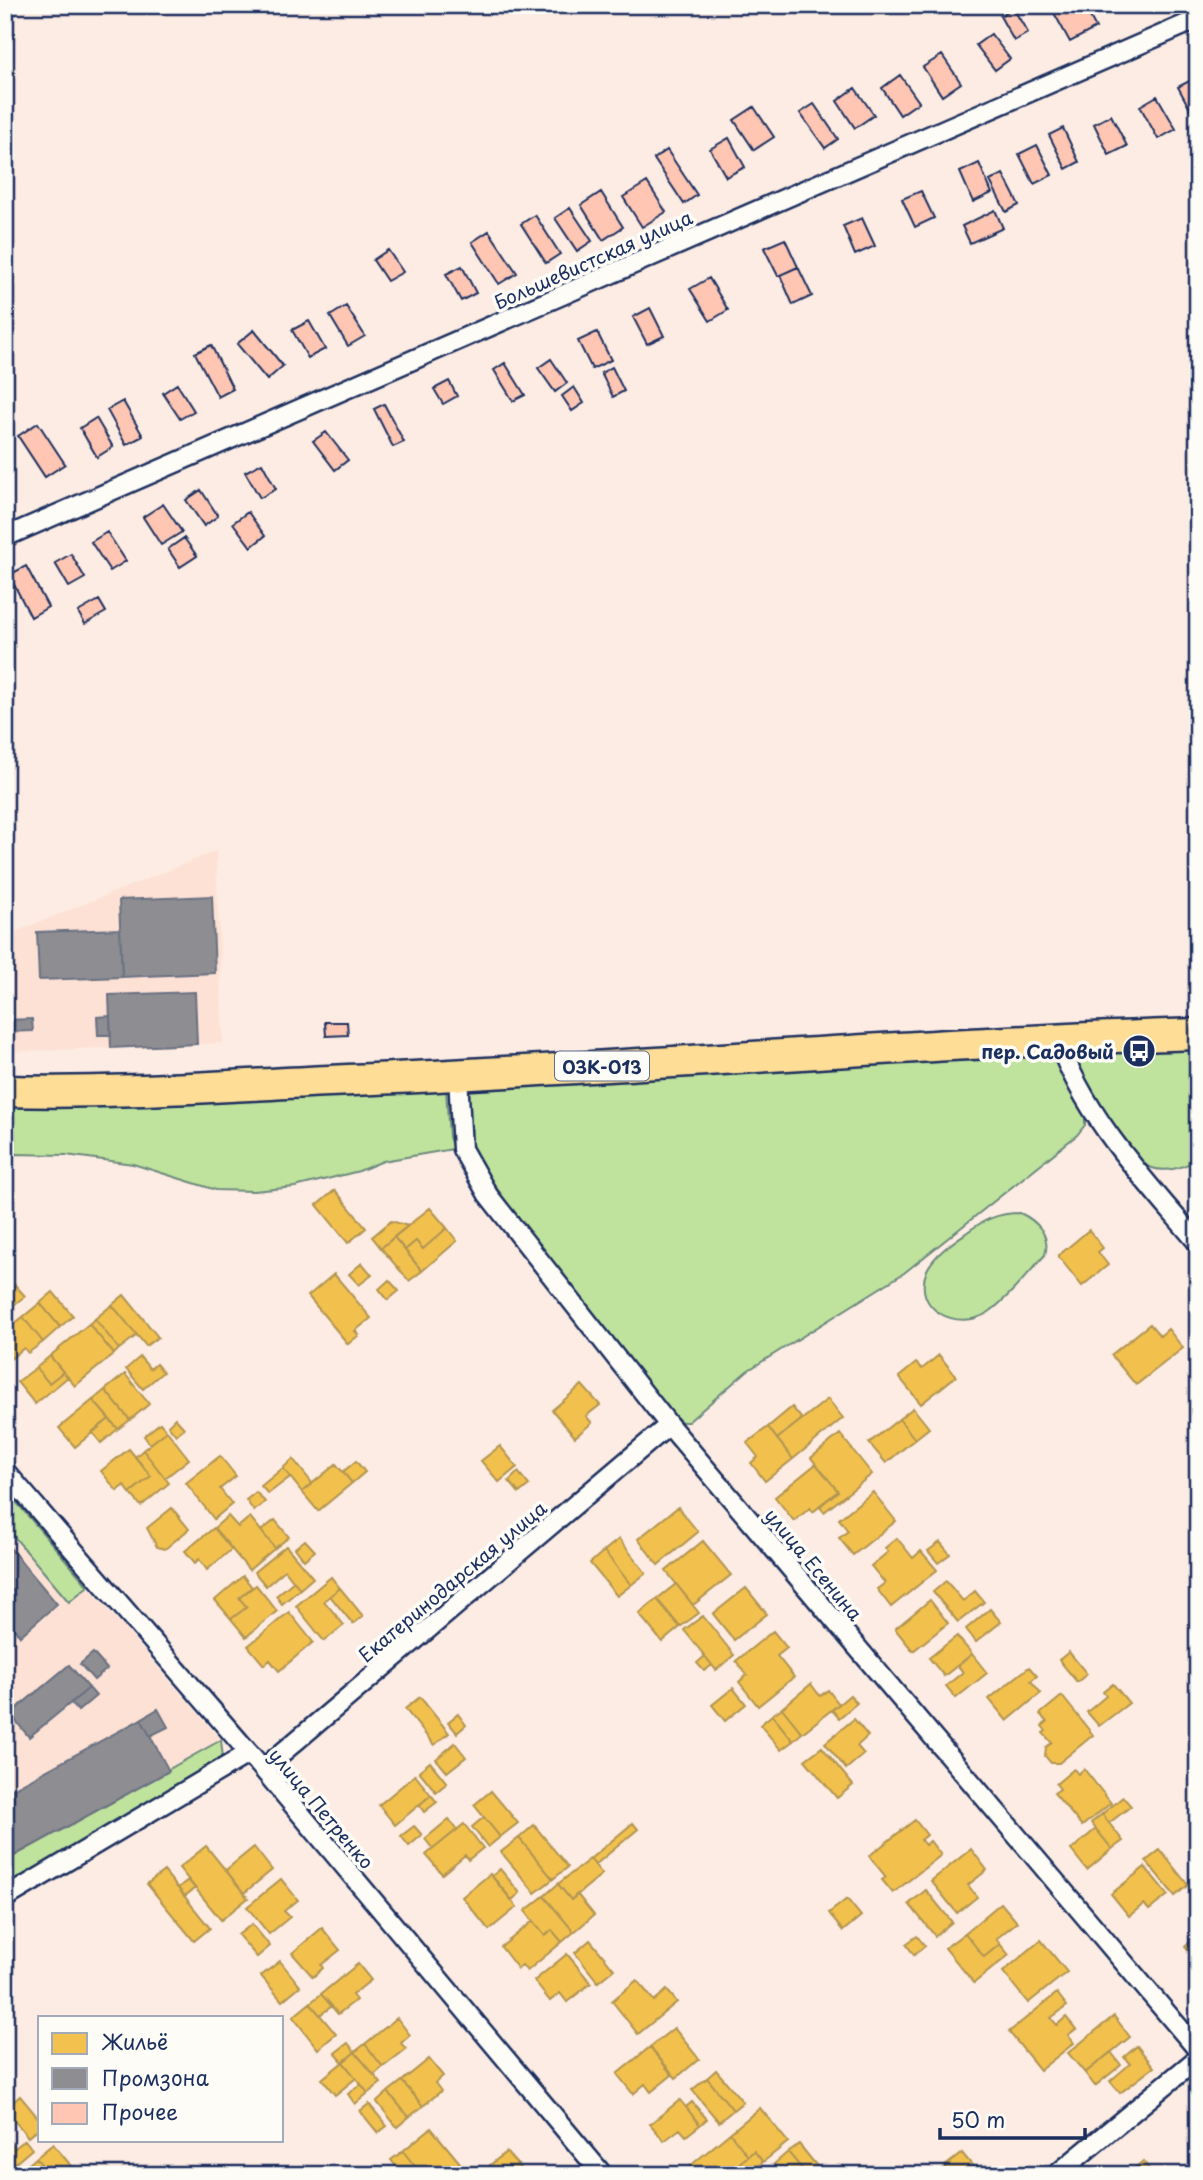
<svg xmlns="http://www.w3.org/2000/svg" width="1203" height="2180" font-family="'Playpen Sans',sans-serif">
<style>
.built{fill:#fde1d5}
.green{fill:#bfe39d;stroke:#6d897e;stroke-width:2}
.homes{fill:#f2c14e;stroke:#b29553;stroke-width:2}
.industry{fill:#8d8d92;stroke:#6b7182;stroke-width:2}
.building{fill:#fec6b3;stroke:#1b2f5e;stroke-width:2}
.lines{fill:none;stroke-linecap:round;stroke-linejoin:round}
.street-casing{stroke:#1b2f5e;stroke-width:23}
.primary-casing{stroke:#1b2f5e;stroke-width:35}
.street{stroke:#fdfcf7;stroke-width:18}
.primary{stroke:#fede96;stroke-width:30}
.labels{text-anchor:middle;dominant-baseline:central;stroke-width:7;stroke-linejoin:round;paint-order:stroke}
.shield{fill:#fdfcf7;stroke:#5f6c8c;stroke-width:2}
.shield-label{font-size:18px;font-weight:bold;fill:#1b2f5e}
.street-label{font-size:19px;fill:#1b2f5e;stroke:#fdfcf7}
.poi-label{font-size:19px;font-weight:bold;fill:#1b2f5e;stroke:#fdfcf7;text-anchor:end}
</style>
<rect width="100%" height="100%" fill="#fdece3"/>
<filter id="ink" filterUnits="userSpaceOnUse"><feTurbulence type="fractalNoise" baseFrequency=".0143" numOctaves="2"/><feDisplacementMap in="SourceGraphic" scale="14" xChannelSelector="R" yChannelSelector="G"/><feConvolveMatrix kernelMatrix="1 2 1 2 8 2 1 2 1" color-interpolation-filters="sRGB"/></filter>
<g filter="url(#ink)">
<path class="built" d="M216 851 223 1043 5 1052V936Z
M5 1526 68 1601 88 1586 221 1740 5 1861Z"/>
<path class="green" d="M1198 1049V1158C1186 1167 1167 1173 1152 1168 1125 1160 1087 1084 1072 1060L1076 1052Z
M1052 1053 1085 1117V1125L1077 1135 904 1273 747 1371 688 1422H682L670 1413 514 1213 472 1153 468 1138V1089Z
M446 1089 449 1137 453 1149 383 1161 359 1171 295 1187 254 1191 216 1190 133 1164 66 1155 14 1154 5 1161V1106L158 1104Z
M1020 1213C1037 1221 1051 1235 1045 1255 1028 1273 1009 1298 989 1312 957 1333 911 1309 927 1270 934 1255 953 1242 966 1233 983 1220 998 1213 1020 1213Z
M5 1489 88 1586 69 1602 5 1526Z
M221 1740 223 1758 5 1888V1861Z"/>
<path class="homes" d="M335 1190 366 1228 348 1243 317 1205Z
M430 1208 447 1228 423 1249 416 1241 405 1250 394 1237Z
M391 1221 408 1226 381 1248 372 1237Z
M447 1228 457 1241 422 1271 405 1250 416 1241 423 1249Z
M1089 1230 1103 1248 1098 1252 1108 1265 1082 1286 1058 1256Z
M394 1237 422 1271 409 1281 381 1248Z
M362 1263 372 1275 359 1285 349 1274Z
M334 1274 371 1318 355 1331 359 1335 348 1344 308 1296Z
M389 1280 399 1291 388 1300 379 1289Z
M15 1285 25 1296 5 1312V1293Z
M53 1292 73 1316 60 1327 40 1303Z
M124 1295 158 1337 146 1346 112 1305Z
M40 1303 60 1327 43 1342 23 1317Z
M112 1305 137 1335 119 1349 95 1319Z
M23 1317 43 1342 28 1353 24 1348 8 1361 5 1358V1331Z
M95 1319 119 1349 114 1354 89 1324Z
M89 1324 114 1354 75 1386 50 1356Z
M1150 1324 1160 1336 1168 1329 1183 1348 1136 1385 1111 1355Z
M939 1355 956 1376 921 1404 899 1377 916 1363 922 1369Z
M50 1356 63 1372 49 1383 36 1368Z
M140 1357 150 1369 156 1364 163 1372 143 1389 126 1369Z
M36 1368 49 1383 63 1372 68 1377 35 1404 17 1382Z
M125 1374 149 1404 130 1420 105 1390Z
M582 1385 600 1405 586 1416 592 1423 575 1437 552 1410Z
M105 1390 130 1420 118 1429 93 1400Z
M828 1399 843 1418 793 1459 777 1439Z
M93 1400 109 1419 75 1447 59 1428Z
M792 1407 802 1419 777 1439 768 1427Z
M913 1408 929 1428 915 1439 899 1419Z
M175 1418 184 1428 176 1435 168 1425Z
M109 1419 118 1429 101 1443 92 1432Z
M899 1419 915 1439 886 1463 869 1443Z
M160 1423 167 1431 150 1444 144 1436Z
M768 1427 793 1459 765 1481 751 1463 758 1457 747 1443Z
M167 1431 189 1459 165 1478 143 1450Z
M840 1434 872 1474 824 1512 819 1506 838 1491 811 1458Z
M500 1446 517 1467 499 1482 481 1461Z
M129 1449 151 1476 130 1493 124 1485 117 1491 101 1471Z
M143 1450 169 1483 141 1506 130 1493 151 1476 135 1457Z
M220 1456 236 1476 220 1489 232 1504 214 1519 186 1483Z
M293 1459 312 1483 302 1492 283 1468Z
M356 1461 365 1472 352 1483 343 1472Z
M336 1464 352 1483 318 1511 302 1492Z
M816 1464 838 1491 813 1512 810 1508 794 1521 775 1497Z
M283 1468 290 1477 268 1494 261 1486Z
M518 1472 529 1485 519 1493 509 1481Z
M256 1492 265 1502 254 1511 246 1500Z
M873 1492 896 1521 853 1555 839 1538 848 1531 839 1519Z
M678 1507 698 1532 658 1565 638 1539Z
M172 1508 189 1529 165 1549 157 1547 147 1528Z
M228 1516 238 1527 250 1517 275 1548 249 1570 214 1528Z
M275 1520 289 1537 275 1548 261 1531Z
M214 1528 232 1549 207 1570 199 1559 195 1563 185 1551Z
M897 1538 913 1558 921 1551 937 1570 891 1607 877 1589 885 1583 871 1566 888 1552 885 1548Z
M619 1539 646 1573 631 1585 604 1551Z
M305 1540 315 1551 304 1560 295 1548Z
M703 1541 731 1575 693 1605 666 1571Z
M940 1542 950 1554 938 1563 928 1551Z
M286 1546 313 1578 300 1589 285 1570 266 1586 254 1572Z
M604 1551 631 1585 617 1596 590 1563Z
M243 1576 252 1587 239 1598 247 1607 231 1619 215 1600Z
M331 1577 340 1588 324 1601 344 1625 324 1641 296 1606Z
M294 1581 300 1589 282 1604 276 1596Z
M946 1581 963 1601 975 1591 984 1602 958 1622 933 1592Z
M676 1584 699 1613 680 1627 657 1599Z
M256 1585 277 1611 246 1637 231 1619 247 1607 239 1598Z
M340 1588 363 1616 353 1624 330 1596Z
M746 1588 767 1614 734 1640 713 1614Z
M657 1599 680 1627 662 1642 639 1614Z
M930 1600 948 1623 913 1651 895 1629Z
M990 1609 1001 1622 976 1642 966 1629Z
M289 1612 313 1642 279 1671 270 1660 264 1665 248 1646Z
M703 1616 734 1655 716 1670 684 1630Z
M773 1631 787 1648 777 1656 794 1677 758 1706 739 1682 747 1675 736 1661Z
M957 1636 972 1654 944 1676 929 1658Z
M1069 1652 1087 1674 1077 1682 1059 1660Z
M972 1654 987 1673 956 1698 946 1686 963 1672 958 1666Z
M705 1656 712 1665 704 1671 697 1663Z
M1029 1667 1037 1676 1031 1681 1041 1693 1007 1721 989 1699Z
M811 1684 820 1696 828 1690 839 1704 802 1733 782 1708Z
M1113 1684 1129 1703 1099 1726 1087 1712 1106 1696 1103 1692Z
M733 1688 746 1704 725 1721 712 1705Z
M850 1695 857 1703 839 1718 832 1710Z
M1062 1696 1093 1735 1059 1763H1051L1045 1756 1046 1747 1052 1743 1043 1733 1046 1731 1042 1726 1047 1722 1040 1714Z
M420 1697 449 1733 434 1745 405 1709Z
M782 1708 802 1733 793 1741 772 1715Z
M458 1714 466 1725 457 1733 448 1722Z
M772 1715 793 1741 781 1750 760 1725Z
M854 1719 868 1736 857 1746 864 1754 846 1769 825 1743Z
M455 1743 466 1757 447 1772 436 1759Z
M822 1747 853 1785 837 1798 805 1760Z
M430 1762 447 1783 436 1792 419 1771Z
M1074 1769 1078 1774 1084 1769 1111 1803 1082 1826 1054 1793 1060 1789 1056 1784Z
M415 1775 431 1795 395 1825 379 1805Z
M491 1791 518 1823 500 1837 474 1805Z
M431 1795 437 1802 424 1812 419 1805Z
M1123 1797 1131 1806 1109 1823 1102 1814Z
M1102 1814 1123 1841 1112 1849 1091 1823Z
M484 1817 500 1837 488 1847 472 1827Z
M449 1819 457 1830 433 1849 425 1839Z
M915 1820 927 1835 921 1840 925 1845 930 1841 941 1855 893 1893 882 1880 886 1877 869 1856Z
M633 1823 638 1829 595 1865 590 1859Z
M464 1824 483 1848 468 1860 465 1855 442 1874 426 1855Z
M534 1825 568 1867 553 1879 519 1838Z
M414 1826 422 1835 409 1846 401 1836Z
M1096 1829 1112 1849 1087 1870 1071 1850Z
M519 1838 553 1879 535 1893 501 1852Z
M206 1846 248 1898 221 1920 179 1868Z
M254 1847 272 1870 244 1893 226 1870Z
M971 1849 987 1870 968 1885 977 1897 957 1913 931 1881Z
M1160 1850 1188 1885 1175 1896 1146 1861Z
M590 1859 602 1874 571 1900 558 1884Z
M1145 1867 1168 1895 1149 1910 1144 1904 1129 1916 1111 1894Z
M500 1869 520 1893 512 1900 492 1876Z
M164 1871 210 1928 194 1941 147 1884Z
M490 1874 517 1907 489 1930 462 1897Z
M281 1879 298 1900 284 1911 290 1917 269 1934 247 1907Z
M188 1880 195 1888 185 1896 178 1888Z
M558 1884 571 1900 577 1894 594 1915 574 1932 544 1896Z
M926 1890 952 1922 935 1936 909 1904Z
M544 1896 574 1932 562 1942 552 1930 545 1936 525 1911Z
M847 1899 861 1916 843 1931 829 1913Z
M1001 1903 1017 1922 996 1939 1000 1944 984 1957 965 1933Z
M533 1921 545 1936 552 1930 562 1942 527 1971 522 1965 518 1969 501 1947Z
M252 1924 270 1946 257 1957 238 1935Z
M322 1928 340 1950 321 1965 323 1968 313 1977 292 1953Z
M965 1933 984 1957 1000 1944 1009 1955 974 1983 945 1948Z
M917 1936 925 1946 914 1955 906 1944Z
M1198 1936V1961L1185 1946Z
M590 1940 614 1969 598 1982 575 1953Z
M1041 1940 1067 1972 1028 2003 1003 1972Z
M567 1954 591 1983 567 2002 560 1993 550 2001 534 1981Z
M280 1961 300 1986 282 2001 261 1976Z
M358 1964 371 1980 352 1995 356 2000 338 2014 321 1994Z
M637 1980 654 2001 667 1990 677 2002 638 2034 612 2001Z
M1057 1993 1067 2006 1051 2018 1057 2025 1066 2017 1076 2029 1068 2035 1074 2043 1040 2070 1009 2032Z
M321 1994 332 2006 320 2015 310 2003Z
M310 2003 336 2034 318 2049 293 2017Z
M1114 2016 1130 2037 1085 2073 1068 2053Z
M397 2018 410 2035 401 2043 406 2049 383 2067 365 2044Z
M674 2028 699 2059 676 2078 650 2047Z
M348 2043 355 2052 343 2062 335 2053Z
M365 2044 383 2067 374 2075 355 2052Z
M1137 2046 1154 2067 1120 2093 1110 2081 1130 2064 1124 2057Z
M650 2047 672 2075 651 2092 645 2084 633 2094 617 2074Z
M355 2052 381 2083 368 2093 343 2062Z
M1111 2052 1121 2065 1095 2086 1085 2073Z
M429 2059 443 2076 435 2083 441 2091 423 2106 402 2081Z
M343 2062 356 2078 335 2095 322 2079Z
M716 2070 743 2102 733 2110 707 2078Z
M707 2078 733 2110 719 2122 692 2090Z
M402 2081 423 2106 409 2117 388 2092Z
M361 2084 368 2093 355 2104 348 2094Z
M388 2092 409 2117 397 2127 377 2102Z
M20 2096 40 2120V2127L28 2137 5 2109Z
M680 2100 700 2125 686 2136 680 2129 664 2141 650 2124Z
M692 2102 707 2119 700 2125 686 2107Z
M369 2104 387 2126 378 2133 360 2111Z
M760 2108 788 2142 763 2162 754 2151 748 2156 730 2133Z
M431 2128 460 2163 446 2175H422L403 2151Z
M730 2133 748 2156 725 2175 721 2171 716 2175H698L690 2166Z
M5 2136 15 2148 5 2156Z
M25 2140 32 2149 11 2167 5 2156Z
M53 2144 73 2168 66 2175H50L36 2158Z
M799 2144 824 2175H807L788 2152Z
M403 2151 422 2175H403L391 2160Z
M754 2151 763 2162 747 2175H725Z
M506 2152 523 2171 519 2175H478Z
M788 2152 807 2175H783L774 2164Z
M962 2153 980 2175H950L944 2167Z
M36 2158 50 2175H37L29 2164Z
M1143 2161 1154 2175H1127Z
M29 2164 37 2175H16Z"/>
<path class="industry" d="M212 896 215 973 122 977 119 900Z
M120 929 122 977 39 980 37 932Z
M195 992 197 1044 111 1048 109 995Z
M110 1016 111 1035H98L97 1017Z
M32 1019 33 1031 5 1032V1020Z
M5 1542 57 1604 20 1636 5 1618Z
M93 1653 107 1669 94 1680 80 1664Z
M69 1665 89 1688 29 1737 10 1714Z
M89 1688 96 1696 78 1711 71 1703Z
M158 1709 168 1727 150 1736 141 1719Z
M141 1719 169 1771 5 1861V1793Z"/>
<path class="building" d="M1063 5H1084L1096 28 1070 42 1053 11Z
M1013 8 1028 33 1014 41 1000 16Z
M991 34 1010 59 995 70 976 45Z
M942 55 961 83 942 96 923 67Z
M900 75 919 102 900 115 882 88Z
M1193 79 1198 88 1197 122 1178 87Z
M855 88 874 115 855 128 837 101Z
M1157 96 1176 129 1158 139 1140 106Z
M814 104 838 139 825 148 800 113Z
M754 107 774 137 754 150 734 120Z
M1111 115 1127 146 1109 155 1094 124Z
M1063 128 1079 162 1066 169 1049 135Z
M729 138 745 167 726 177 710 149Z
M1037 145 1052 175 1034 184 1019 154Z
M667 150 697 195 684 204 654 159Z
M979 163 992 193 973 202 960 172Z
M1003 174 1019 205 1006 212 990 181Z
M647 182 666 212 642 227 623 197Z
M921 191 934 218 915 227 902 199Z
M601 192 623 227 603 240 581 205Z
M570 208 592 241 577 251 555 218Z
M995 210 1003 228 970 243 962 226Z
M535 215 560 254 546 263 521 224Z
M862 218 875 246 855 255 843 226Z
M489 231 517 273 499 284 472 242Z
M785 239 798 267 778 276 764 248Z
M388 250 403 272 387 281 373 260Z
M462 266 476 293 461 301 446 274Z
M798 267 812 296 793 305 780 275Z
M709 278 728 310 710 321 690 289Z
M346 306 365 336 348 346 330 316Z
M650 308 664 336 647 344 633 317Z
M309 321 325 349 308 358 292 330Z
M254 330 283 366 267 380 237 344Z
M597 332 611 360 592 369 578 341Z
M211 345 233 389 218 397 195 353Z
M551 359 567 383 555 392 538 368Z
M505 363 525 395 513 401 494 370Z
M612 367 624 391 613 397 601 373Z
M449 381 457 396 443 404 434 389Z
M177 384 194 411 180 419 163 393Z
M574 387 584 403 572 411 562 396Z
M123 401 143 436 126 445 107 410Z
M384 404 404 442 393 447 374 409Z
M96 418 113 447 97 457 80 428Z
M38 423 65 464 45 477 18 436Z
M326 432 348 460 335 470 313 441Z
M262 463 276 489 260 498 245 472Z
M201 490 218 516 204 526 186 500Z
M163 504 182 532 161 545 143 517Z
M248 512 265 536 251 547 233 523Z
M107 532 126 561 110 571 91 542Z
M184 538 197 556 180 567 168 549Z
M71 554 85 578 69 587 55 563Z
M26 566 48 607 31 617 9 575Z
M99 600 106 612 85 624 78 612Z
M325 1022H347L348 1035 326 1036Z"/>
<g class="lines">
<defs>
<path id="street" d="M5 537 1198 19
M1057 1038C1085 1118 1144 1179 1198 1243
M458 1076 462 1149 488 1195 669 1425 1198 2050
M5 1471 263 1769 603 2175
M263 1769 669 1425
M5 1898 249 1753
M1056 2175 1198 2058"/>
<path id="primary" d="M5 1091C113 1094 221 1086 329 1081 619 1069 908 1043 1198 1034"/>
</defs>
<use href="#street" class="street-casing"/>
<use href="#primary" class="primary-casing"/>
<use href="#street" class="street"/>
<use href="#primary" class="primary"/>
</g>
</g>
<defs>
<symbol id="bus-disc" viewBox="-11 -11 22 22"><circle r="9.5" fill="#1b2f5e" stroke="#fdfcf7"/><path d="M-5-6H5V4H4V6H2V4H-2V6H-4V4H-5ZM-3.5-4V0h7V-4ZM-3.5 1.2v1.5H-2V1.2ZM2 1.2v1.5H3.5V1.2Z" fill="#fff"/></symbol>
</defs>
<g fill-rule="evenodd">
<use href="#bus-disc" x="1120" y="1032" width="38" height="38"/>
</g>
<g class="labels">
<rect class="shield" x="555" y="1051.5" width="94" height="29" rx="5"/>
<g class="shield-label">
<text x="602" y="1066">03К-013</text>
</g>
<g class="street-label">
<text transform="translate(593 259) rotate(-24)">Большевистская улица</text>
<text transform="translate(814 1564) rotate(50)">улица Есенина</text>
<text transform="translate(452 1581) rotate(-40)">Екатеринодарская улица</text>
<text transform="translate(322 1808) rotate(50)">улица Петренко</text>
</g>
<g class="poi-label">
<text x="1114" y="1051">пер. Садовый</text>
</g>
</g>
<rect width="1203" height="2180" fill="none" stroke="#fdfcf7" stroke-width="28"/>
<rect x="14" y="14" width="1175" height="2152" fill="none" stroke="#1b2f5e" stroke-width="2.5" filter="url(#ink)"/>
<rect x="38" y="2016" width="245" height="126" fill="#fdfcf7" stroke="#a3aaba" stroke-width="2"/>
<rect x="52" y="2033" width="35" height="21" fill="#f2c14e" stroke="#a3aaba" stroke-width="2"/>
<text x="102" y="2050" font-size="21" fill="#1b2f5e">Жильё</text>
<rect x="52" y="2068" width="35" height="21" fill="#8d8d92" stroke="#a3aaba" stroke-width="2"/>
<text x="102" y="2086" font-size="21" fill="#1b2f5e">Промзона</text>
<rect x="52" y="2103" width="35" height="21" fill="#fec6b3" stroke="#a3aaba" stroke-width="2"/>
<text x="102" y="2120" font-size="21" fill="#1b2f5e">Прочее</text>
<path d="M940 2128v10h145v-10" fill="none" stroke="#1b2f5e" stroke-width="3.5"/>
<text x="951" y="2128" font-size="21" fill="#1b2f5e" stroke="#fdfcf7" stroke-width="5" paint-order="stroke">50 m</text>
</svg>
